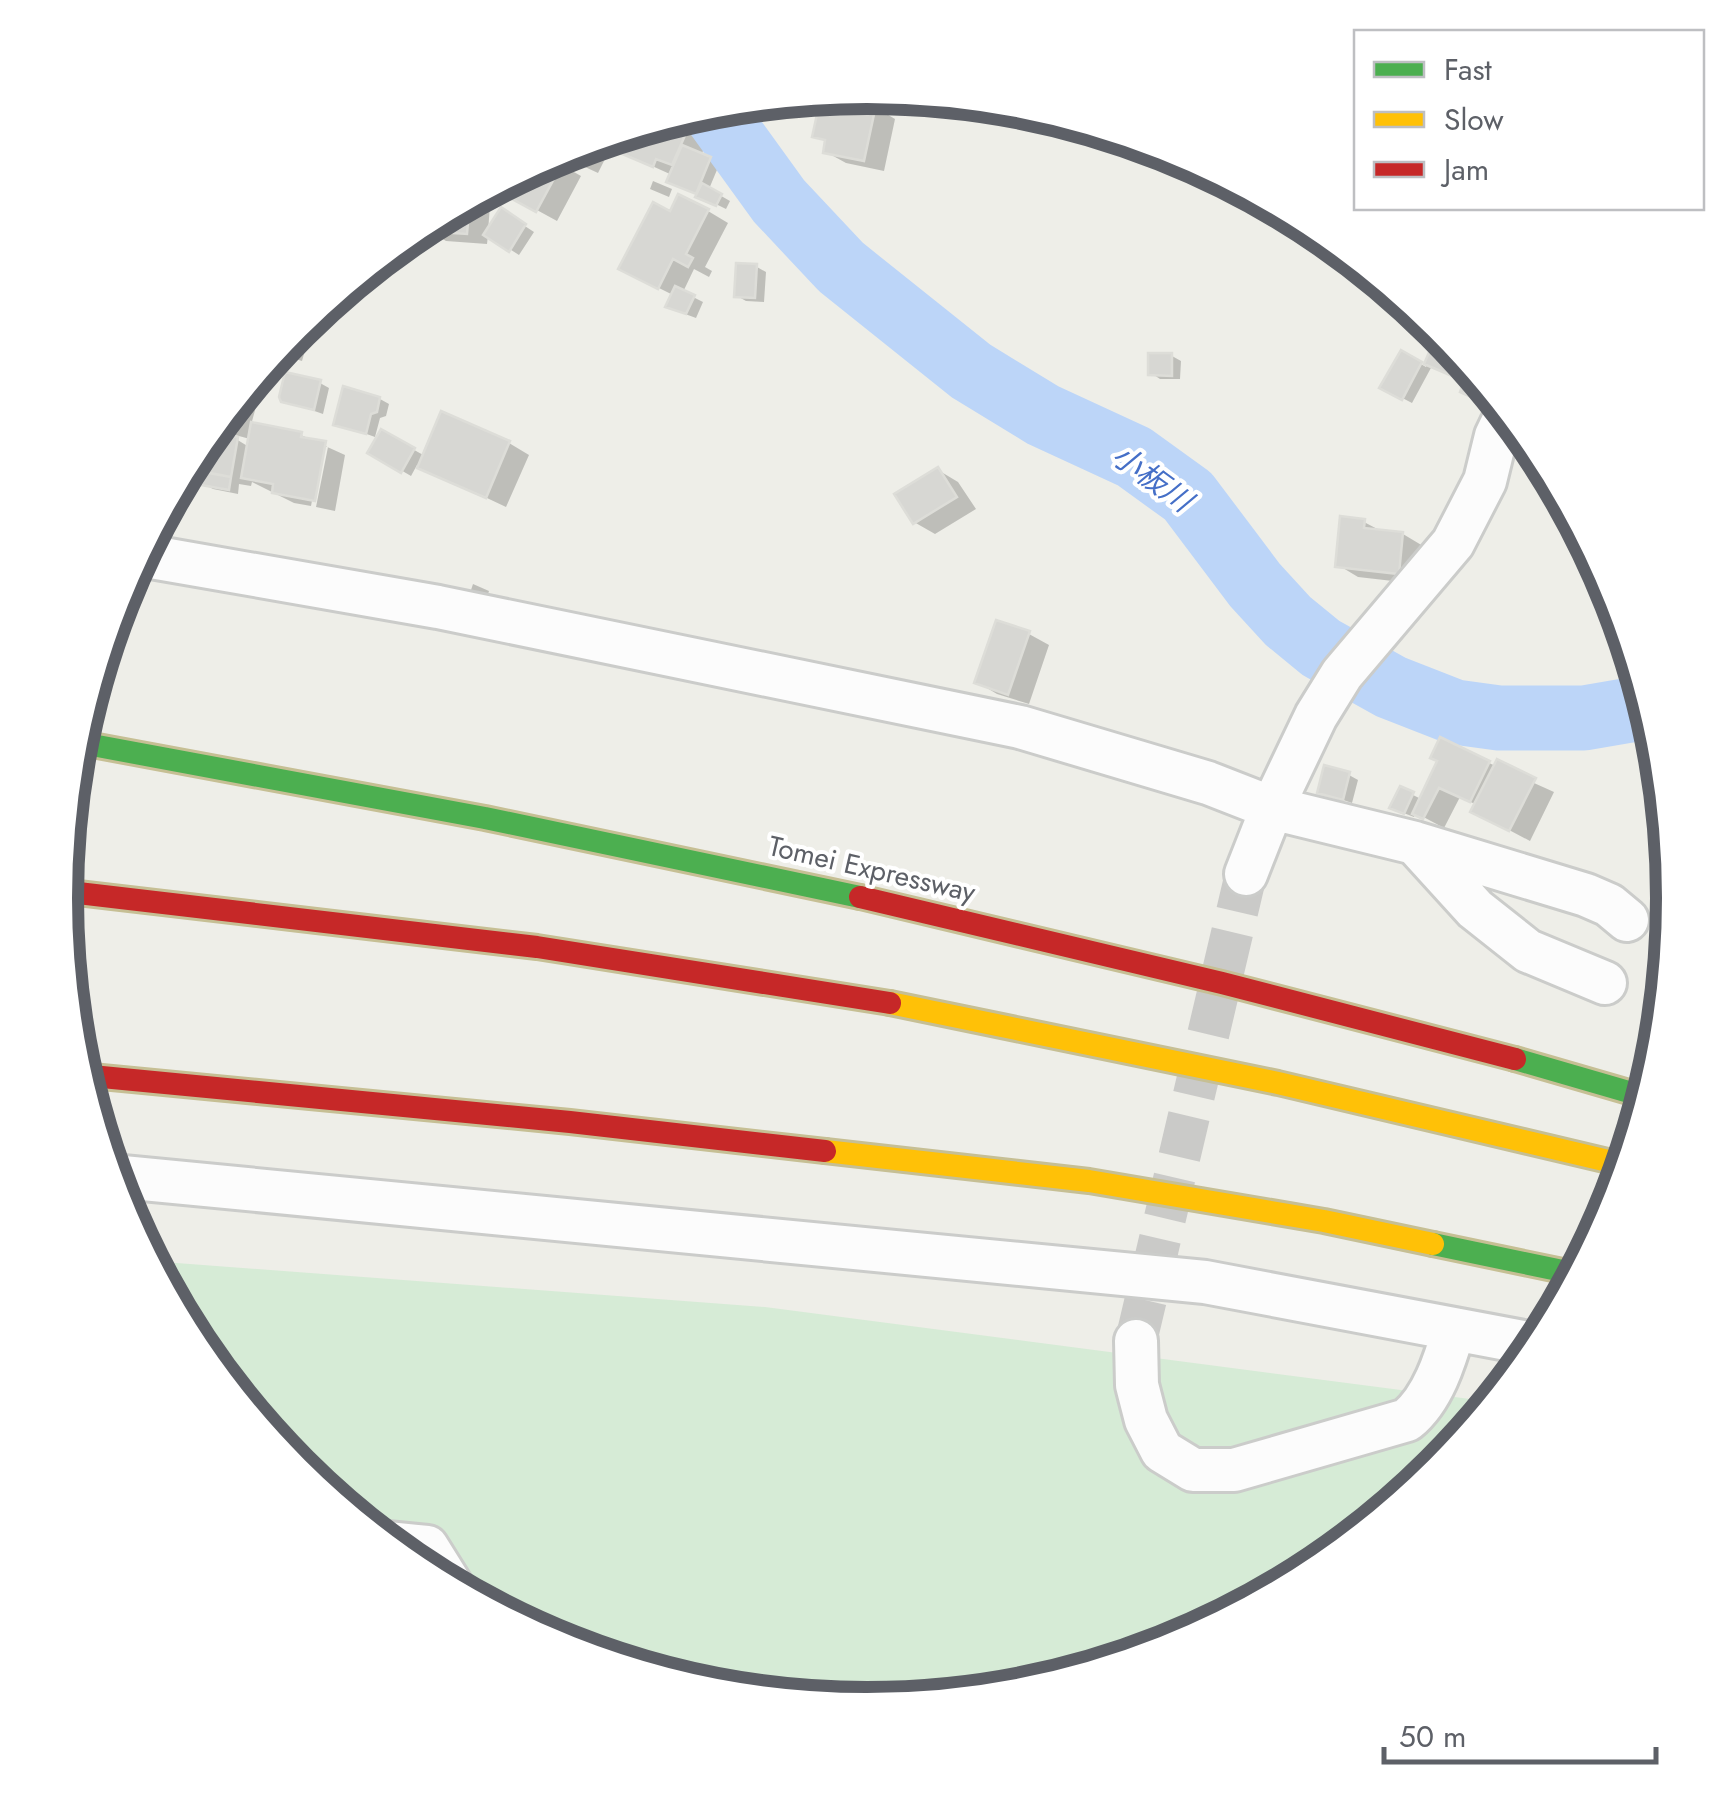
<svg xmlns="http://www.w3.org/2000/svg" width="1734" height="1797" font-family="Jost,'Noto Sans JP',sans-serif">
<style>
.green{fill:#d6ebd6}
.shadow{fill:#0003}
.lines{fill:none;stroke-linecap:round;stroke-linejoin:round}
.river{stroke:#bcd5f8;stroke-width:65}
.building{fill:#d7d7d3;stroke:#ddddd8;stroke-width:2.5}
.street-tunnel{stroke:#cacac8;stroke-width:42;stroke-dasharray:42 21;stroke-linecap:butt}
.street-casing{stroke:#cbccca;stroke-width:48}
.fast-casing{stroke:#c6bf94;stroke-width:28}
.slow-casing{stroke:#c6bf94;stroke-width:28}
.jam-casing{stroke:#c6bf94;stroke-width:28}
.street{stroke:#fcfcfc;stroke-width:42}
.fast{stroke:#4caf50;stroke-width:22}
.slow{stroke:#ffc107;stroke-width:22}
.jam{stroke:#c62828;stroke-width:22}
.labels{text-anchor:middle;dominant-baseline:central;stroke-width:8;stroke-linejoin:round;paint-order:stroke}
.street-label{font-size:28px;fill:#5d6067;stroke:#fff}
.water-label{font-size:30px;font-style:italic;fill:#456fc7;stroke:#fff}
.rim{fill:none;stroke:#5d6067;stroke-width:12}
</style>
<rect width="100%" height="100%" fill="#eeeee8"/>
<path class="green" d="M150 1261 765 1307 1493 1402 1437 1470 1315 1570 1175 1644 1024 1690 866 1705 709 1690 558 1644 418 1569 296 1469 196 1346Z"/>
<path class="shadow" d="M867 92H868L906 95 905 100Z
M875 107 895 119 884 171 846 163 826 152 827 142 815 136Z
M685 115 709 128 705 136 708 138 701 156 719 165 709 189 730 201 726 209 679 186 672 175 597 141Z
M595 142 591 148 606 157 598 173 557 154Z
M549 158 581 176 557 221 495 187Z
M653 181 672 189 669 197 650 189Z
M476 197 490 205 488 232 502 211 534 232 519 255 488 235 487 244 446 241 426 229V223Z
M708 211 728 223 705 267 712 271 709 277 694 269 683 292 703 302 696 318 677 311 673 295 641 279Z
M757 267 766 272 764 302 746 301 737 296Z
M1440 331 1506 411V412L1463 391 1466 383 1432 366 1412 403 1383 388 1402 353 1426 367Z
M293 333 308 340 302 361 276 353Z
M1172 356 1181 361 1180 379H1160L1151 373Z
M263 369V381L251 425 301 435 345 455 335 511 316 507 328 447H322L311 506 294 503 252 482 251 486 239 484 238 494 213 489 204 484 206 475 195 468 199 446 209 435 236 439 249 447 250 439 213 429Z
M320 383 329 388 323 414 283 400Z
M380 399 389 404 386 416 380 418 375 437 336 423Z
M1520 429 1538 450 1516 438Z
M382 432 425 456 509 443 529 455 506 507 417 465 411 476 370 452Z
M938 470 958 482 976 509 935 534 914 522Z
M1364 522 1383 532 1403 534 1423 546 1419 584 1358 577 1338 565Z
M473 584 489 591 486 600 470 593Z
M1029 634 1049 645 1029 704 997 694 977 682Z
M1440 760 1489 763 1554 792 1530 841 1494 822 1477 805 1460 797 1444 828 1416 813 1414 817 1401 812V789L1421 799Z
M1349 775 1358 780 1352 803 1320 792Z"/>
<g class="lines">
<path class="river" d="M711 107 779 201 841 267 971 371 1043 415 1134 457 1188 496 1255 585 1288 621 1321 648 1391 687 1455 712 1499 718H1584L1648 707"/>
</g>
<path class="building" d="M827 95 876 105 864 161 823 153 825 140 812 137 821 96Z
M690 114 686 123 690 124 672 165 656 159 653 167 594 142Z
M587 144 577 164 556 154 559 153Z
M682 145 711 157 696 194 666 182Z
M552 156 563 162 536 212 492 188Z
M702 183 722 194 716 206 695 197Z
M678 194 709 209 686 254 693 258 688 267 673 259 658 289 618 269 653 202 670 211Z
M470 200 467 234 423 231V225Z
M501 207 526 224 509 252 483 235Z
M736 263 757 264 755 298 734 297Z
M675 286 695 295 686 314 665 307Z
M1439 329 1490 391 1485 403 1460 392 1464 381 1424 364Z
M294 331 300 332 292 358 276 353Z
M1401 350 1422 362 1402 400 1379 388Z
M1148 353H1172V376L1148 375Z
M285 372 321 380 314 410 281 402 279 397Z
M343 386 380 397 377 412 371 414 366 434 333 425Z
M441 411 510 441 486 498 417 468Z
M251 422 302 432 301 437 326 441 315 501 272 493 273 484 241 478Z
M381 429 415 448 401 473 367 453Z
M210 432 238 437 231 477 192 470 196 451Z
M938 467 957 497 913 524 894 494Z
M205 472 231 477 229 490 201 485Z
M1340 516 1365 519 1364 528 1403 532 1399 574 1335 567Z
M996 620 1030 631 1008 695 974 683Z
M1440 737 1490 761 1470 802 1439 788 1423 819 1412 814 1437 761 1430 758Z
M1497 759 1536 778 1509 831 1470 812Z
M1324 765 1350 772 1343 800 1317 793Z
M1400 786 1414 792 1404 814 1389 808Z"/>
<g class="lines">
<path class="street-tunnel" d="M1136 1341 1246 874"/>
<defs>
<path id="street" d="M140 555 438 607 1020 727 1208 783 1272 808 1316 716 1342 674 1453 543 1485 481 1496 436 1507 413
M1415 843 1475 909 1528 951 1605 983
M1246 874 1272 808 1415 843 1586 895 1609 905 1627 920
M112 1176 1205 1282 1539 1345
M1136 1341 1137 1385 1146 1420 1162 1451 1193 1470H1234L1407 1420C1433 1399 1445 1360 1454 1329
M387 1543 427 1547 452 1587"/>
<path id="fast" d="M76 742 485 818 860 897
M1515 1059 1646 1097
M1433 1244 1577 1274"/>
<path id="slow" d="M890 1003 1278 1083 1625 1165
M825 1151 1089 1181 1324 1221 1433 1244"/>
<path id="jam" d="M61 891 537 947 890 1003
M860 897 1222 983 1515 1059
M81 1075 570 1122 825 1151"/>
</defs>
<use href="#street" class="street-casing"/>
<use href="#fast" class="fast-casing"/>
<use href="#slow" class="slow-casing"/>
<use href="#jam" class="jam-casing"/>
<use href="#street" class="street"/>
<use href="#fast" class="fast"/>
<use href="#slow" class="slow"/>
<use href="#jam" class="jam"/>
</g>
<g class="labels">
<g class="street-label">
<text transform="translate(872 869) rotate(13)">Tomei Expressway</text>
</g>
<g class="water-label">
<text transform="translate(1152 478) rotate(36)">小板川</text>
</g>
</g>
<path d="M0 0H1734V1797H0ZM78 898a789 789 0 1 1 1578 0a789 789 0 1 1-1578 0Z" fill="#fff" fill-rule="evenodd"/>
<path class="rim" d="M78 898a789 789 0 1 1 1578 0a789 789 0 1 1-1578 0Z"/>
<rect x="1354" y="30" width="350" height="180" fill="#ffffff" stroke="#bebfc2" stroke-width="2.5"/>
<rect x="1374" y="62" width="50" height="15" fill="#4caf50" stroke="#bebfc2" stroke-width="2.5"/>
<text x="1444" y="80" font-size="30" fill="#5d6067">Fast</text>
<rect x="1374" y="112" width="50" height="15" fill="#ffc107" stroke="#bebfc2" stroke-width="2.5"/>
<text x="1444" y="130" font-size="30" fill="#5d6067">Slow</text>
<rect x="1374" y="162" width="50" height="15" fill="#c62828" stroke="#bebfc2" stroke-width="2.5"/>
<text x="1444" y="180" font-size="30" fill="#5d6067">Jam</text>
<path d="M1384 1747v15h272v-15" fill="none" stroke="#5d6067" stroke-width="5"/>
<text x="1399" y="1747" font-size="30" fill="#5d6067" stroke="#ffffff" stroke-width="8" paint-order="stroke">50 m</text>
</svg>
